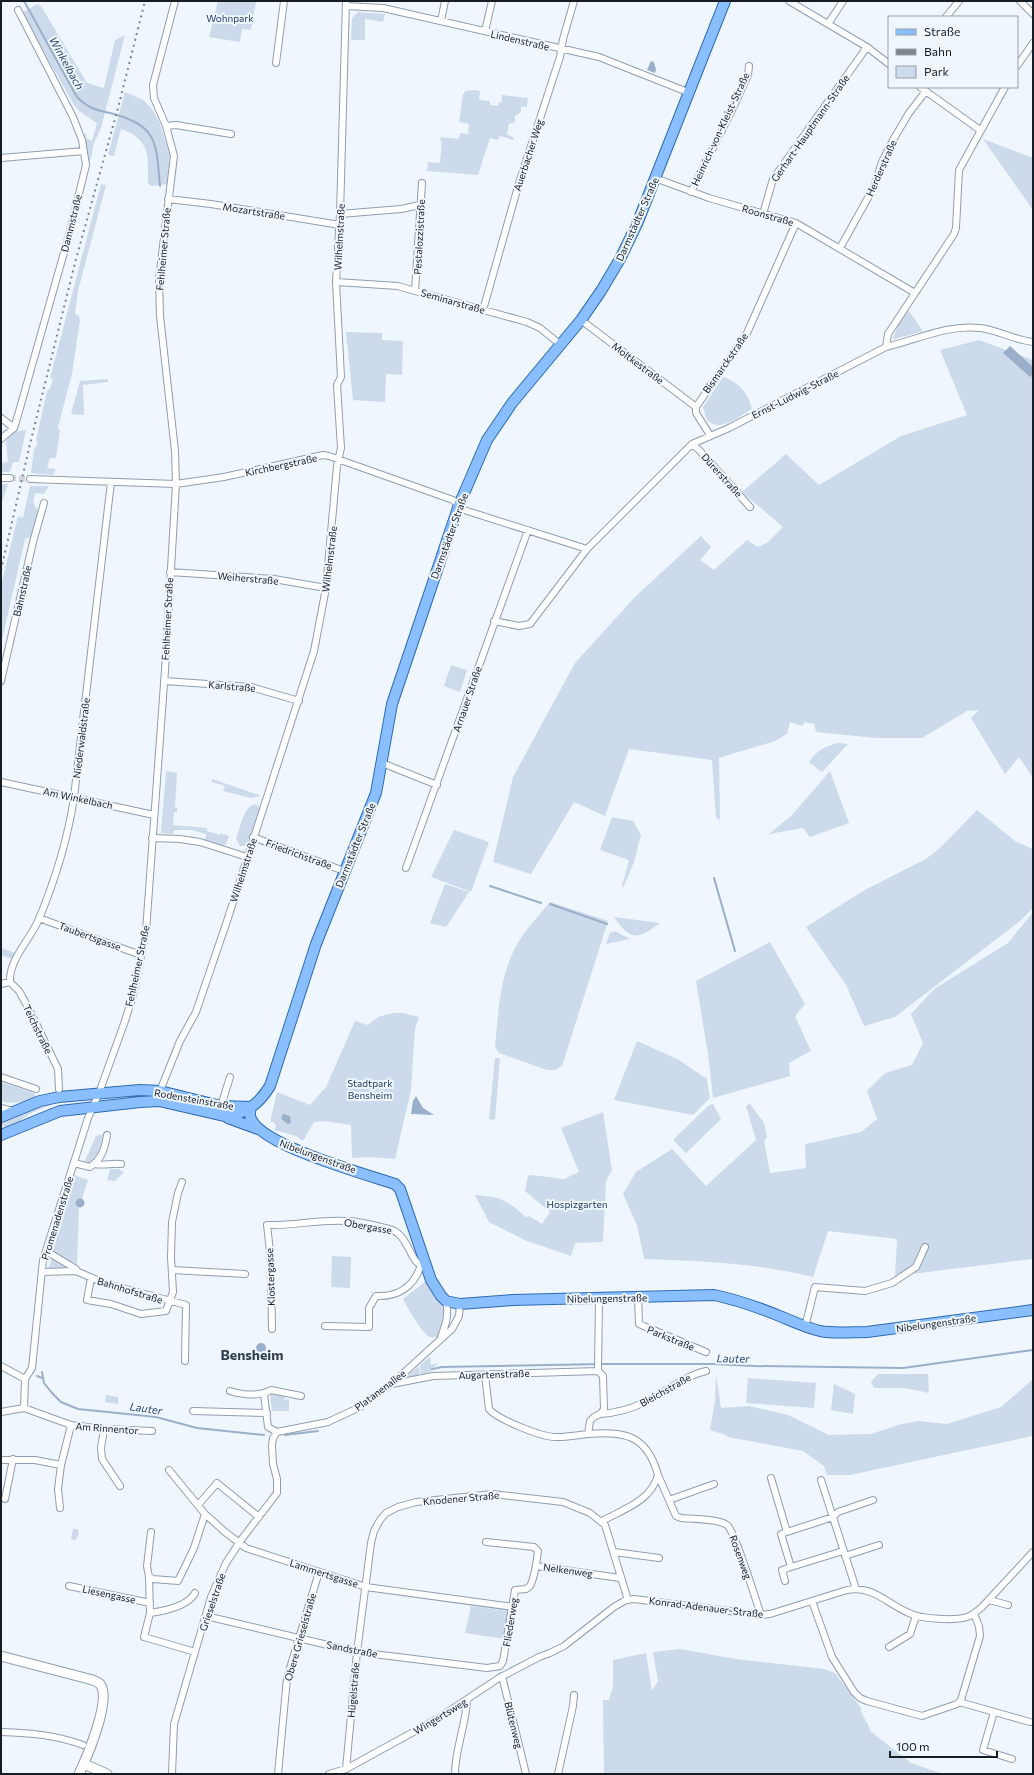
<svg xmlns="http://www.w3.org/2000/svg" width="1034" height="1775" font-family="Commissioner,sans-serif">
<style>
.green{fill:#ccdaeb}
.water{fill:#9aafca}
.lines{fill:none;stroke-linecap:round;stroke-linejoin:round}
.stream{stroke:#9aafca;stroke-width:2}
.street-tunnel{stroke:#cfd5dd;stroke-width:6;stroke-dasharray:6 3;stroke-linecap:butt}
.street-casing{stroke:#8f9eb1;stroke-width:8}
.secondary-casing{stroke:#8f9eb1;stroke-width:11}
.primary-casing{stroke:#2e6ab1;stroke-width:12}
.street{stroke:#fff;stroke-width:6}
.secondary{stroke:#fff;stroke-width:9}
.primary{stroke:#89bffe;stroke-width:10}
.rail{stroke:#7f868d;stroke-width:2;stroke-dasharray:2 4;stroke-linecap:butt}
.labels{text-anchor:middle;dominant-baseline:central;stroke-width:4;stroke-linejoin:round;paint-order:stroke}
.park-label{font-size:10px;fill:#1a385e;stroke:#eff6fe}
.street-label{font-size:10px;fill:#171d24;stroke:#eff6fe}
.water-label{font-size:11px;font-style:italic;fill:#2b4a71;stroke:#eff6fe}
.district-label{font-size:14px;font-weight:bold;fill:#323f4f;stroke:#eff6fe}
</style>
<rect width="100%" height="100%" fill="#eff6fe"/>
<path class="green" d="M218 1 256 2 251 30 242 29 240 42 209 37Z
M37 4 41 6 87 83 104 88 115 40 125 35 101 128 94 143 90 162 84 151 80 136 87 134 86 138 92 141 97 123 79 111 74 105 22 13Z
M358 12 385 14 383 22 365 19V40H351L352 18Z
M474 90 480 91 479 100 490 101V105L498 106 499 102H502V95L528 98 527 107 521 106V112L515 116V122L509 124 507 134 514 138 513 140 500 136 498 140 490 138 478 175 427 171 428 162 440 163 442 141H440L441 137 459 139 460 133 468 134 469 124 459 122 463 94H464L465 91Z
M125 92 143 100 153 110 160 124 170 156 167 184 151 186 148 183C148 156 151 140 121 129L114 156 108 155Z
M983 139 1033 158V210Z
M101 184 106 185 78 291 75 314 79 316 80 320 72 374 58 427 60 431 56 458H50L47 468 56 469 53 475 31 473 34 450 38 443 36 440 47 391 50 389 53 379 50 378Z
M908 310 923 331 895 339 893 338 899 323Z
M346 332 382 333V340L403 341 402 375 386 374 385 402 353 400Z
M979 340 1033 360V778L1019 757 1005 774 971 718 979 710 967 711 922 738H876L816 732 814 724 805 722 802 726 790 722 787 734 775 741 719 758 720 820 716 818 712 760 629 749 605 816 574 802 531 874 493 862 513 777 575 663 635 597 701 536 711 547 700 560 714 570 747 540 758 547 767 543 783 527 742 492 786 454 819 485 901 436 967 415 940 350Z
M723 377C738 381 749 394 752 409 738 417 721 433 707 420L703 407Z
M108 379V382L83 385 84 415 71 414 80 381Z
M26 430 19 462H13L10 472H1V463L8 462 6 441 14 432Z
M1 484H8L1 505Z
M30 486H49L44 494 35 493 33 502 38 511 31 537 25 539 1 644V585L18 516 23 518Z
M451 665 467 670 460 692 444 686Z
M838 743 848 744 822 772 809 762C817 750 824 747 838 743Z
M166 771 177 773 175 808H177V812H174L173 825 207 828V831L220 835V833L229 836 226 844 223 846 205 840 206 834 191 830H174L173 834 161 833Z
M830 771 849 823 810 837 803 828 769 834 792 815Z
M212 779 262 796 250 798 223 791 225 786 212 782Z
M255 804 260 807 249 842 246 846H240L236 839C240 829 243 807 255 804Z
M977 810 1015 841 1033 849V908L1020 921 895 1017 864 1026 846 985 806 927 863 891 926 859 941 847Z
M612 817 633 821 641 835 634 862 623 888 622 886 629 860 600 850Z
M454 830 489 842 471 892 431 877Z
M445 884 469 892 446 927 430 923Z
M550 902 608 921 562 1066 555 1070H547L499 1053 495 1047C498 1018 499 985 511 957 519 936 536 919 550 902Z
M1033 912V1259L895 1276 897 1239 828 1231 813 1277C757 1263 701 1261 644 1259L637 1225 623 1194 636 1172 672 1149 706 1186 756 1140 746 1106 750 1104 764 1123 767 1137 764 1140 770 1173 806 1168 805 1144 861 1132 877 1119 867 1091 885 1073 912 1065 923 1043 911 1014 934 989 1008 943Z
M614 917 660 923C637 940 631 941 614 917Z
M615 931 630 939 606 944 610 933Z
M770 942 805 1004 795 1016 811 1051 789 1063 790 1076 713 1098 708 1054 696 981Z
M1 948 15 953 12 959 1 955Z
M393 1013H403L419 1017 415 1029 411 1090 395 1159 368 1157 352 1158 351 1125 324 1121 314 1122 303 1141 296 1136 274 1130 276 1126 274 1122H271V1118L277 1092 310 1105 326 1087 355 1021 368 1025 378 1017Z
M637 1041 679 1060 707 1079 710 1098 693 1115 614 1100Z
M495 1058H500L495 1120 489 1119Z
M1 1082 34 1093 36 1097C24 1102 14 1105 1 1101Z
M66 1099 68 1102 54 1104 31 1113 12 1126 5 1127 1 1125 2 1121 37 1107Z
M713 1104 721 1119 686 1153 673 1140 708 1106Z
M603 1112 612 1170 606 1181 603 1242 575 1243 571 1256 527 1241 489 1222 475 1195C502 1197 506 1200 526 1217L529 1216 542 1224 550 1212 525 1191 528 1176 531 1175 564 1179 579 1172 561 1128Z
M103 1134C101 1147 99 1155 90 1164L84 1163 96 1136Z
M110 1169H118L124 1172 115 1181 107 1180Z
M74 1175 88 1180 82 1199H78L76 1206 79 1208 77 1264 51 1251Z
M332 1256 351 1257 350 1288 331 1287Z
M52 1259 68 1268H48Z
M426 1281C437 1306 456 1307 437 1337 435 1337 432 1338 430 1337 423 1335 407 1307 403 1299Z
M430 1357 431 1365 439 1363 432 1368 433 1371 421 1374 420 1365Z
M419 1366 420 1374 402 1380Z
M878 1374H928L929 1393 905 1388H874L871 1382Z
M716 1375 721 1408 749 1406 788 1415 829 1435 871 1434 898 1425 918 1421 947 1424 1001 1407 1033 1379V1435L1028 1437 850 1475H827L824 1466 803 1451 728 1437 726 1435 710 1430 715 1401Z
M748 1378 816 1383 814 1408 746 1403Z
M834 1384 855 1394 853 1414 831 1410Z
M270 1393 284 1394 285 1400 289 1399V1411H272Z
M106 1395 118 1397V1404L105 1402Z
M73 1529H78C80 1533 77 1538 75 1540L71 1539Z
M471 1606 508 1611 509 1613 505 1639 465 1633Z
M680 1649 736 1659 824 1669 835 1673 861 1708C861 1717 869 1722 870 1731L911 1763 943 1774H604L603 1700H609L613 1687V1660L646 1653 652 1691 658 1681 653 1652Z"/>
<path class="water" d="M651 61 654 62 656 70 655 73 647 70Z
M1010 346 1033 367V374L1030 377 1003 353Z
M416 1096 423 1108 434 1115 411 1114 413 1101Z
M283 1114 290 1116 291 1123 288 1124 281 1119Z
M75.5 1203a4.5 4.5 0 1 1 9 0a4.5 4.5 0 1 1-9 0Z
M256 1348a5 5 0 1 1 10 0a5 5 0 1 1-10 0Z"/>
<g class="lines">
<path class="stream" d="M24 1 77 97C88 108 95 110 110 113 158 125 156 142 160 186
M714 878 735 951
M490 886 541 903
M550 904 607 924
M432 1369 442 1367 603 1364H713L754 1366 903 1368 1033 1350
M42 1372 44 1383 52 1393 61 1402 78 1409 156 1417 197 1428 264 1435
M37 1376 42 1378
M285 1435 318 1431"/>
<path class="street-tunnel" d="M10 478 30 479"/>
<defs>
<path id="street" d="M789 1 867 47 889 64
M1020 1 1033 14
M346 6 383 8 599 57 690 93
M946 17 959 1
M441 21 445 1
M828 24 843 1
M485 31 492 1
M276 63 284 1
M1017 66 1033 43
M920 87 980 130
M166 126 176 125 231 134
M1 158 84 151
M655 178 709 198 796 223 915 293
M691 192 731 112 748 75 749 66
M168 199 211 204 340 225
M340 214 401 209 420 205
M763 214 773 179 867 47
M840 248 874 187 882 162 893 140 909 113 926 91
M336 282 398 286 415 291 527 322 540 328 561 345
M415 291 422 183
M483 310 519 183 560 57 563 39 574 1
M581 320 696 407
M886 347C916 340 948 324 980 328 998 330 1014 340 1033 342
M1 418 14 428
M710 435 696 413V407L747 333 796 223
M1 439 14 428 18 415 69 235 86 165 82 140 73 117 18 10
M692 444 699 450 750 507
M1 478H10
M30 479 176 484 224 477 323 455 329 456 453 500 464 510 587 549
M170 572 274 579 326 588
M494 621 519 626 530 624 587 549 692 444 729 428 886 347 888 334 954 234 956 228 959 170 1005 87
M1 681 33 542 44 503
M164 681 251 687 299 701
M382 763 437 785
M1 782 154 815
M253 837 344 871
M152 838 180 839 200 842 247 857
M406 868 528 530
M39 918 93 938 141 955
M10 982C9 959 30 940 39 919 55 880 68 839 74 797L111 482
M10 982 19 991 29 1009 58 1069 59 1089
M1 984 10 982
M1 1077 36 1089
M160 1091 180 1041 196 1012 227 921 314 651 326 588 337 466 341 448 337 385 341 377 336 282 340 214 346 1
M221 1106 230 1077
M1 1108 13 1111
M74 1163 90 1167C102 1159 105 1148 107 1135
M95 1164C104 1166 111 1163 121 1164
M46 1251 76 1269V1271
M172 1270 245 1274
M42 1272 76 1271 104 1283 186 1305 185 1361
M91 1278 87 1300 111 1304 141 1314 166 1311 173 1292 171 1257 172 1222 178 1193 182 1182
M638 1297 639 1324 706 1352
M325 1326 369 1327V1308L376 1296C398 1297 414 1287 421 1265
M805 1327 815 1287 865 1291 892 1283 916 1267 925 1247
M272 1329 271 1260 267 1225C293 1226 320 1219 347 1221 360 1221 376 1226 389 1229 410 1233 410 1269 426 1265
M441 1337C446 1324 449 1315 446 1301
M1 1366 25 1379
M598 1371 603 1376 604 1409 600 1414 594 1417 590 1421 588 1434C625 1431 647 1435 658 1475 651 1501 624 1509 602 1521
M598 1371 599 1298
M485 1375 489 1409C497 1419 543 1438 557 1437 567 1437 578 1435 588 1434
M25 1379 32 1368 43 1260 88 1118 99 1093 125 1021 133 995 146 931 165 670 176 484 175 451 160 316 159 279 174 156 166 126 154 98 153 85 175 1
M25 1379 24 1408 71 1425 104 1429 152 1431
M392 1384 433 1376 598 1371
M230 1391C243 1395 258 1397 271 1390L301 1396
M264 1394 268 1427 277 1432
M193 1411 267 1413
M1 1412 24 1408
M600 1414C616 1413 631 1409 645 1402 666 1392 684 1376 706 1371
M104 1429 101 1448 102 1459 120 1486
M1 1460H35L61 1465
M169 1470 205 1514 225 1532 246 1548 366 1587 513 1607
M658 1475 676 1516 681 1518C692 1519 719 1519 727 1525 735 1531 756 1601 761 1615
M771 1478 787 1532 781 1534 791 1567 782 1570 785 1581
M821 1480 856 1589
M5 1499 13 1459
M669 1500 714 1484
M198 1505 217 1483 259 1517
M60 1508 58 1489 61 1465 71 1425
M833 1517 838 1512 873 1500
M151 1532 147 1566 149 1577 150 1613 144 1637 195 1652
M787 1532 833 1517
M614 1552 659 1558
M845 1556 879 1545
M536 1566 620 1578
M791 1567 843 1551
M149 1577 153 1579 178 1581 194 1548 205 1514
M69 1586 150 1603
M989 1600 1008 1605
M812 1601 832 1657 854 1692 860 1698 867 1701 922 1716 957 1704 961 1700 980 1636 979 1626 974 1614
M150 1613C164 1611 188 1606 195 1593
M206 1616 357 1652 487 1668 500 1666 503 1661 515 1590 526 1589 530 1586C534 1579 537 1559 538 1551L534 1547 486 1542
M889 1647 910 1634 916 1616
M502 1676 526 1774
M959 1702 1030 1722
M994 1712 983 1750 1012 1759
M1 1732C30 1733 56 1735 83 1745
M346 1769 357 1652 371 1543 374 1531 380 1520 386 1513 398 1507 416 1502 493 1494 563 1502 590 1513 605 1525 628 1600
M172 1774 174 1724 211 1597 226 1563 241 1540 277 1493V1479L273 1464 272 1445 273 1438 277 1432 328 1422 360 1407 396 1380 452 1329 459 1316 460 1304
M278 1774 287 1678 319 1572
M329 1774 346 1769 437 1719 499 1678 539 1657 550 1653 564 1646 614 1607 626 1600 634 1599 761 1615 770 1614 847 1590C873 1585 887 1604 909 1613 920 1619 955 1621 967 1617 973 1615 977 1611 982 1607L1033 1552
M455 1774C455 1749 466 1725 467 1700
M558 1774 573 1706 574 1695"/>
<path id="secondary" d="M1 1656 89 1679C92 1680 97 1681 100 1684 112 1699 87 1757 79 1774
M84 1764 107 1774"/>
<path id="primary" d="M251 1107C250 1111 249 1115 251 1119 263 1146 365 1174 395 1184L400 1189 431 1280 441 1296 446 1301 460 1304 513 1300 714 1295C738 1300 760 1308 782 1317 794 1322 807 1328 820 1331 835 1334 851 1332 867 1332L1033 1310
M1 1117 40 1101 59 1097 140 1090 160 1091 221 1106 251 1107
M228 1118 258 1129
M1 1135 60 1111 140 1102 159 1101 224 1116C246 1114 259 1104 270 1086L316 944 376 793 392 704 459 505 487 440 512 403 581 320 601 291 620 259 637 224 725 1"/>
</defs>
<use href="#street" class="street-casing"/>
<use href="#secondary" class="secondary-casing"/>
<use href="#primary" class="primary-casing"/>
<use href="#street" class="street"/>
<use href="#secondary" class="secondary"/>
<use href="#primary" class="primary"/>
<path class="rail" d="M1 570 30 444 76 259 118 108 145 1"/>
</g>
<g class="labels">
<g class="park-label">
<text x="230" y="18">Wohnpark</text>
<text x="370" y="1083">Stadtpark<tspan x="370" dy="12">Bensheim</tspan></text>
<text x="577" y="1204">Hospizgarten</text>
</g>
<g class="street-label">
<text transform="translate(520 40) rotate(13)">Lindenstraße</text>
<text transform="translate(810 128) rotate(-55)">Gerhart-Hauptmann-Straße</text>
<text transform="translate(720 129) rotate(-65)">Heinrich-von-Kleist-Straße</text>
<text transform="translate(528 155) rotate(-72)">Auerbacher Weg</text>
<text transform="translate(881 168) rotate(-66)">Herderstraße</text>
<text transform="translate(254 211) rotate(9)">Mozartstraße</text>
<text transform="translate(768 215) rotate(16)">Roonstraße</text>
<text transform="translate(637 219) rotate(-66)">Darmstädter Straße</text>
<text transform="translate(71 223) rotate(-76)">Dammstraße</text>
<text transform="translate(339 237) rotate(-87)">Wilhelmstraße</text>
<text transform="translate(419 237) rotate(-87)">Pestalozzistraße</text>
<text transform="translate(163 249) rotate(-85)">Fehlheimer Straße</text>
<text transform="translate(453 301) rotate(16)">Seminarstraße</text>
<text transform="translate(638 363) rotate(37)">Moltkestraße</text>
<text transform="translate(725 363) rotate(-55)">Bismarckstraße</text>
<text transform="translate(795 394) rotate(-27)">Ernst-Ludwig-Straße</text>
<text transform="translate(281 465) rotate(-12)">Kirchbergstraße</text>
<text transform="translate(722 475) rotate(48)">Dürerstraße</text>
<text transform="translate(449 536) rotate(-70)">Darmstädter Straße</text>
<text transform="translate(329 559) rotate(-83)">Wilhelmstraße</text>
<text transform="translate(248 578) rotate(5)">Weiherstraße</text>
<text transform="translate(22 591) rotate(-77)">Bahnstraße</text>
<text transform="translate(167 619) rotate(-87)">Fehlheimer Straße</text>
<text transform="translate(232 686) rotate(5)">Karlstraße</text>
<text transform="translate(467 699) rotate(-71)">Arnauer Straße</text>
<text transform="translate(81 738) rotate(-83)">Niederwaldstraße</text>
<text transform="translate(78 798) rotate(12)">Am Winkelbach</text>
<text transform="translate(355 845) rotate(-68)">Darmstädter Straße</text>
<text transform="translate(299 854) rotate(20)">Friedrichstraße</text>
<text transform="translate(243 870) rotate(-72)">Wilhelmstraße</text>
<text transform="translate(90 936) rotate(20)">Taubertsgasse</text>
<text transform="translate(137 966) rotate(-78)">Fehlheimer Straße</text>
<text transform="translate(38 1029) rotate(64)">Teichstraße</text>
<text transform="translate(194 1099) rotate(10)">Rodensteinstraße</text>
<text transform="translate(318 1156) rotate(20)">Nibelungenstraße</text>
<text transform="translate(57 1218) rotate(-73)">Promenadenstraße</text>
<text transform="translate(368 1226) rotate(10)">Obergasse</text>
<text transform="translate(270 1277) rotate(-92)">Klostergasse</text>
<text transform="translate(130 1290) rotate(17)">Bahnhofstraße</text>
<text transform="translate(607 1298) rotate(-1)">Nibelungenstraße</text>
<text transform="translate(936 1323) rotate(-8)">Nibelungenstraße</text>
<text transform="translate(671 1338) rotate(22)">Parkstraße</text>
<text transform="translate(494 1374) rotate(-2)">Augartenstraße</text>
<text transform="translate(380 1390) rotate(-37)">Platanenallee</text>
<text transform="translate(665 1390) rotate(-29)">Bleichstraße</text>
<text transform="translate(107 1428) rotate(4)">Am Rinnentor</text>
<text transform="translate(461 1498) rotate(-5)">Knodener Straße</text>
<text transform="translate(741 1557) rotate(70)">Rosenweg</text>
<text transform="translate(568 1570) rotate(8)">Nelkenweg</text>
<text transform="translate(324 1573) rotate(18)">Lammertsgasse</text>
<text transform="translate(109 1594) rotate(12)">Liesengasse</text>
<text transform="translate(212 1602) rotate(-71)">Grieselstraße</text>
<text transform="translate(706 1607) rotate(7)">Konrad-Adenauer-Straße</text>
<text transform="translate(510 1622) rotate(-81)">Fliederweg</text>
<text transform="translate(300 1637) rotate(-74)">Obere Grieselstraße</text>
<text transform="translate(352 1649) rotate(11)">Sandstraße</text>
<text transform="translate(353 1690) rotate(-85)">Hügelstraße</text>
<text transform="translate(440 1716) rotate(-31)">Wingertsweg</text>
<text transform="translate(514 1725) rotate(76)">Blütenweg</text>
</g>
<g class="water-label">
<text transform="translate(67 63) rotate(61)">Winkelbach</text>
<text transform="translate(733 1358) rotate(1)">Lauter</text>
<text transform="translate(146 1408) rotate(8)">Lauter</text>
</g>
<g class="district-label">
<text x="252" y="1354">Bensheim</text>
</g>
</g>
<rect width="1034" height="1775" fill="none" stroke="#171d24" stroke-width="4"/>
<rect x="888" y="16" width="130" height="72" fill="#eff6fe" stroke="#999fa7"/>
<rect x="896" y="29" width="20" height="6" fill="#89bffe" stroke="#999fa7"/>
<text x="924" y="36" font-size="12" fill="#171d24">Straße</text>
<rect x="896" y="49" width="20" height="6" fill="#7f868d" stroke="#999fa7"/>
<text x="924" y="56" font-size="12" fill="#171d24">Bahn</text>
<rect x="896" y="66" width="20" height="12" fill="#ccdaeb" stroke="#999fa7"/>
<text x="924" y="76" font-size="12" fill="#171d24">Park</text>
<path d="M890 1751v6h107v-6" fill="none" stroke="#171d24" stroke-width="2"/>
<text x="896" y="1751" font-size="12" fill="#171d24" stroke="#eff6fe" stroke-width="3" paint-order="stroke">100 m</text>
</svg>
